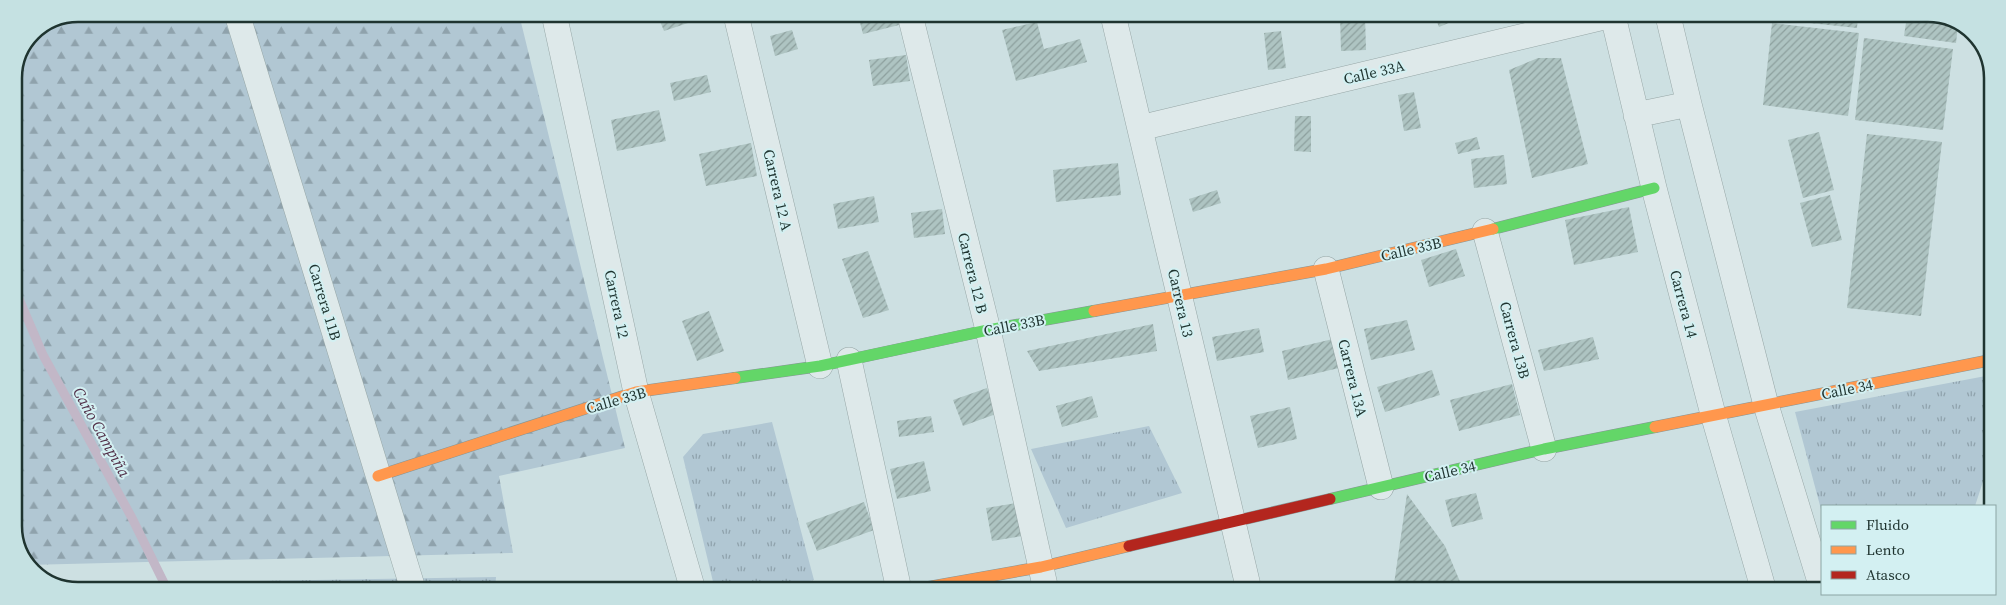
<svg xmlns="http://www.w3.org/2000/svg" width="2006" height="605" font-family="'Source Serif 4',serif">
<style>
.grass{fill:url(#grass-tufts)}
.forest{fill:url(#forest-firs)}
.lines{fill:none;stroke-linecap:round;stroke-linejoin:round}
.stream{stroke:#c2b7c7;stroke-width:9}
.building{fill:url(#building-hatch)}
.street-casing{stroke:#96a6a6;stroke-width:26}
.fast-casing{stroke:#869596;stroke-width:12}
.slow-casing{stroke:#869596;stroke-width:12}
.jam-casing{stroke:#869596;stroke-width:12}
.street{stroke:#dee9ea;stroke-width:25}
.fast{stroke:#63d668;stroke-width:11}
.slow{stroke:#ff974d;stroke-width:11}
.jam{stroke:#b3261e;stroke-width:11}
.labels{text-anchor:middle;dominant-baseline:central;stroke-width:4;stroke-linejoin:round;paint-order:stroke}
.street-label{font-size:15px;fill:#1f3430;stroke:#d3f0f2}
.water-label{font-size:16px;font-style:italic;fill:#523049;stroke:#d3f0f2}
.rim{fill:none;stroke:#1f3430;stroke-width:2.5}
</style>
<defs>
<pattern id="grass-tufts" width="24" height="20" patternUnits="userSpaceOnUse" patternTransform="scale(1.25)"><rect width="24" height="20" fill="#b1c7d3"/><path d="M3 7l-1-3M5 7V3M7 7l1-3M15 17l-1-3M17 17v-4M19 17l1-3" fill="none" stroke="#8fa2ac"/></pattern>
<pattern id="forest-firs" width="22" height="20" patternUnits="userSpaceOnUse" patternTransform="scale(1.25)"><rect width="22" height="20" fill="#b1c7d3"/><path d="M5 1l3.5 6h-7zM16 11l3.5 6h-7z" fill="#8fa2ac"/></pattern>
<pattern id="building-hatch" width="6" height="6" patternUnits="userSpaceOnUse" patternTransform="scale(1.25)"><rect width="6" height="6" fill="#aec4c2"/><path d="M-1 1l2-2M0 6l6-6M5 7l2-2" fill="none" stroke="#8da09e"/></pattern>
</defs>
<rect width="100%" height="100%" fill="#cde0e2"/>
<path class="grass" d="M1991 375 1990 460 1975 506H1822V513L1795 412Z
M772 422 814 580 767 590H715L683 457 703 434Z
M1149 426 1182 493 1066 528 1031 449Z
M496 577 495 589H197L192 582Z
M126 585 129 589H61L58 587Z"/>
<path class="forest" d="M79 14H519L625 448 499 476 513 553 27 565 14 531V78L33 33Z"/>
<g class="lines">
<path class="stream" d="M14 287 43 355 132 518 167 589"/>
</g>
<path class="building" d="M657 14 691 15 694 21 664 31Z
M858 15H896L899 25 863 34Z
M1340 15H1365L1366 50 1341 51Z
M1434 15H1449L1451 22 1439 27Z
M1800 16H1858L1857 28 1800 22Z
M1907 16H1945L1958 25 1956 43 1904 36Z
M1037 22 1044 49 1080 39 1087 62 1016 81 1002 30Z
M1772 23 1859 33 1848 116 1763 105Z
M792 30 798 49 775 56 770 36Z
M1281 31 1286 68 1268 70 1264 33Z
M1864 38 1953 49 1943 130 1855 120Z
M906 55 910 81 873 86 869 60Z
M1538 58H1561L1588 164 1532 178 1509 70Z
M707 75 711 92 674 101 670 83Z
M1414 92 1421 128 1404 131 1398 95Z
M659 110 666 141 617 151 611 120Z
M1295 116H1311V152L1294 151Z
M1819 132 1834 190 1803 198 1788 140Z
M1867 134 1942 142 1921 316 1847 308Z
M1477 137 1480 149 1458 154 1455 143Z
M751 143 757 176 706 186 699 154Z
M1504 155 1507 184 1474 188 1471 159Z
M1118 163 1121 195 1056 202 1053 170Z
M1217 190 1221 203 1193 212 1189 199Z
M1830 195 1842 240 1812 247 1800 203Z
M874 196 879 222 838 229 833 204Z
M1629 207 1638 252 1574 265 1565 220Z
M942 209 945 234 914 238 911 213Z
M1456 249 1465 276 1429 287 1421 260Z
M868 251 889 310 863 318 842 259Z
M709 311 724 351 697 361 682 321Z
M1407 320 1415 350 1371 360 1364 329Z
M1153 324 1157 351 1039 371 1027 351Z
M1259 328 1264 352 1217 361 1212 337Z
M1593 337 1599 359 1544 371 1538 350Z
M1333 339 1339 368 1288 380 1282 351Z
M1432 370 1440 395 1385 412 1377 387Z
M1512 384 1520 415 1459 431 1450 400Z
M987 388 996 414 963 426 953 400Z
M1092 396 1098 417 1062 427 1056 406Z
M1290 407 1297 439 1258 448 1250 416Z
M931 416 934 432 899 437 897 421Z
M924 461 931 491 897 499 890 469Z
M1476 493 1483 519 1452 527 1445 500Z
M1407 494 1445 546 1464 591H1393Z
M864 502 874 530 817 551 806 523Z
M1022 502 1028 535 992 541 986 508Z"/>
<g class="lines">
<defs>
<path id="street" d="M237 14 413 589
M554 14 636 392 693 590
M736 15 820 366
M910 15 988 330 1046 590
M1113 15 1249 590
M1613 16 1654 188 1713 414 1764 591
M1668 16 1689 104 1766 405 1822 588
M1636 115 1689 104
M1140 128 1608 16
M1485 231 1544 449
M1326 269 1381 487
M849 360 899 590"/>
<path id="fast" d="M1493 229 1654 188
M735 378 820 366 988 330 1094 311
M1330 499 1544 449 1655 427"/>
<path id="slow" d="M1094 311 1326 269 1493 229
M1655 427 1991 360
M378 476 636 392 735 378
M912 590 1041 567 1129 546"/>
<path id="jam" d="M1129 546 1330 499"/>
</defs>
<use href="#street" class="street-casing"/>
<use href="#fast" class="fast-casing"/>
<use href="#slow" class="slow-casing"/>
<use href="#jam" class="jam-casing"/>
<use href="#street" class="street"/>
<use href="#fast" class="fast"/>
<use href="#slow" class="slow"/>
<use href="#jam" class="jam"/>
</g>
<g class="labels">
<g class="street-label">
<text transform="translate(1374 72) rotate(-13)">Calle 33A</text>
<text transform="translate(778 190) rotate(77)">Carrera 12 A</text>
<text transform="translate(1411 249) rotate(-13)">Calle 33B</text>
<text transform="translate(973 273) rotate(76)">Carrera 12 B</text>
<text transform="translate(325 302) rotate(73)">Carrera 11B</text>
<text transform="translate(1181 303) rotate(77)">Carrera 13</text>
<text transform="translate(617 304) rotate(78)">Carrera 12</text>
<text transform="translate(1684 304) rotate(75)">Carrera 14</text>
<text transform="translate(1014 325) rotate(-11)">Calle 33B</text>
<text transform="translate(1515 340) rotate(75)">Carrera 13B</text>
<text transform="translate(1353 378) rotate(76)">Carrera 13A</text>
<text transform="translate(1847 389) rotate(-11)">Calle 34</text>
<text transform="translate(616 400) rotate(-16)">Calle 33B</text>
<text transform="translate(1450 471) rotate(-13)">Calle 34</text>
</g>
<g class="water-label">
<text transform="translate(102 432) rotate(61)">Caño Campiña</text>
</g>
</g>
<path d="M0 0H2006V605H0ZM78 22H1928A56 56 0 0 1 1984 78V526A56 56 0 0 1 1928 582H78A56 56 0 0 1 22 526V78A56 56 0 0 1 78 22Z" fill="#c5e1e2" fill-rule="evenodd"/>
<path class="rim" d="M78 22H1928A56 56 0 0 1 1984 78V526A56 56 0 0 1 1928 582H78A56 56 0 0 1 22 526V78A56 56 0 0 1 78 22Z"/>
<rect x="1821" y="505" width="175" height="90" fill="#d3f0f2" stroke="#8ba5a4"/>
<rect x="1831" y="521" width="25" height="8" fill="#63d668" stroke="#8ba5a4"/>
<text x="1866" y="530" font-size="15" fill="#1f3430">Fluido</text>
<rect x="1831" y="546" width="25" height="8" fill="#ff974d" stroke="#8ba5a4"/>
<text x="1866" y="555" font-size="15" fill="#1f3430">Lento</text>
<rect x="1831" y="571" width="25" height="8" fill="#b3261e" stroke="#8ba5a4"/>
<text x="1866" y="580" font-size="15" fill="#1f3430">Atasco</text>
</svg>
